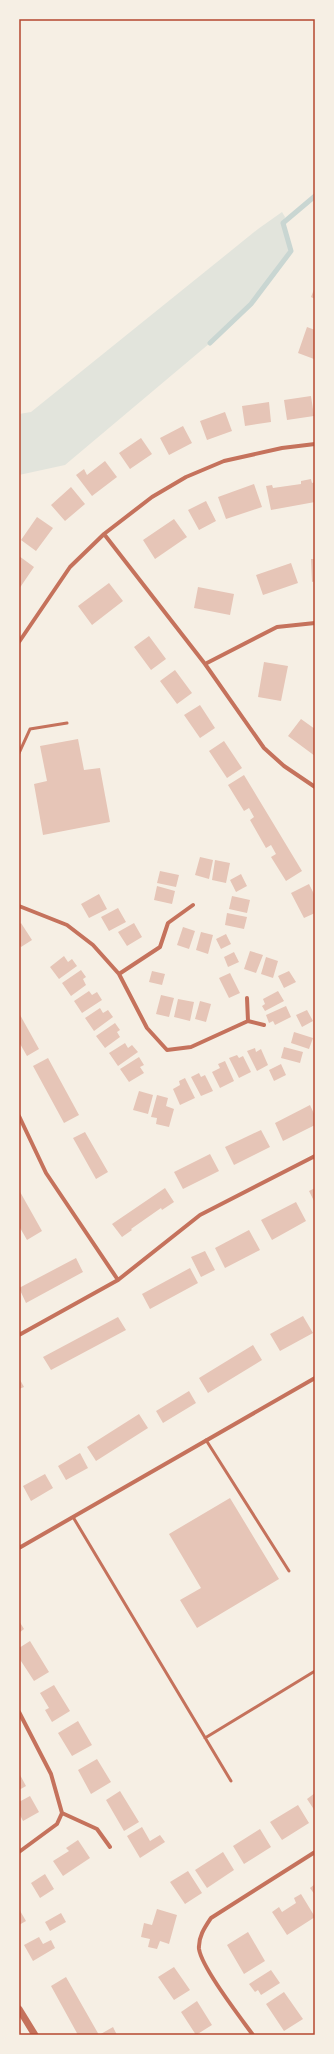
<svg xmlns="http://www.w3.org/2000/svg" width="334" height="2054" font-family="'Source Sans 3',sans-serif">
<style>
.green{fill:#e2e4dc}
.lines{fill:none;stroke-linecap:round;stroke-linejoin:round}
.stream{stroke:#c9d6d2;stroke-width:5}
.building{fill:#e6c5b7}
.service{stroke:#c5725c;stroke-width:3}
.minor{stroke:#c5725c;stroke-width:4}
.tertiary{stroke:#c5725c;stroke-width:7}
.neatline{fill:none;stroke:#b5482f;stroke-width:1.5}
</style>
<rect width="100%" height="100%" fill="#f6efe4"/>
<path class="green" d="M282 212 285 217 283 223 291 251 251 304 210 343 65 465 19 475V414L31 412 258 229Z"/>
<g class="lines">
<path class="stream" d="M210 343 251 304 291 251 283 223 315 196"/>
</g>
<path class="building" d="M315 287V299L311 297Z
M307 327 315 330 314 359 298 353Z
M311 396 314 416 287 420 284 400Z
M269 402 271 422 245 426 242 406Z
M225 412 232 431 207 440 200 421Z
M183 426 192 443 169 455 160 438Z
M141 438 152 454 130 469 119 453Z
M105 461 117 477 92 496 76 475 84 469 87 475Z
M311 479 312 483 315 482V502L271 510 266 486 272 485 273 488 301 484V481Z
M254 484 262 507 226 519 218 497Z
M71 487 85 504 65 521 51 505Z
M206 501 216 521 199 530 188 510Z
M37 517 53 528 36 551 21 540Z
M174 519 187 537 155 559 143 540Z
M19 556 34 567 19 589Z
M311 559H315V581L312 582Z
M291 563 298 583 263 595 256 575Z
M109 583 123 601 92 625 78 606Z
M198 587 234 594 230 615 194 608Z
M149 636 166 659 151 670 134 647Z
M264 662 288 666 281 701 258 697Z
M175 670 192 693 177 704 160 681Z
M200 705 215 728 200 738 184 715Z
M301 719 315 729V756L288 736Z
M78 739 84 770 100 768 110 822 43 835 34 784 47 781 40 746Z
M224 741 242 768 227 778 209 751Z
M244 775 302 871 286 881 271 857 276 854 271 845 266 848 250 820 254 817 249 808 244 811 228 785Z
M200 857 213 860 209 879 195 875Z
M215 860 230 863 226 883 212 880Z
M160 871 179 875 176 887 157 883Z
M241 874 247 886 236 892 230 880Z
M309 884 315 896V913L304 918 291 893Z
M157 886 175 891 172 904 154 900Z
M99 894 107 909 89 918 81 904Z
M232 896 250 900 247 913 229 909Z
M118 908 126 922 109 931 101 917Z
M227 913 247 917 244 929 225 925Z
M21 923 32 940 21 947 19 944V925Z
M134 923 142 937 127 946 118 932Z
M183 927 195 931 189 949 177 945Z
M201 932 213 935 208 954 196 950Z
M226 934 231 944 221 949 216 939Z
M250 951 263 955 256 973 244 969Z
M234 952 239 962 228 967 224 957Z
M64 956 68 962 72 959 77 966 59 979 50 967Z
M266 957 278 961 273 978 261 974Z
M81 970 86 977 83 979 86 985 71 996 62 983Z
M152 971 165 974 162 985 149 982Z
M289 971 296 982 284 988 278 976Z
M230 973 240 993 229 998 219 978Z
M89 991 92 995 97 992 102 1000 82 1013 74 1001Z
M278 991 284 1001 265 1011 262 1006 265 1004 263 999Z
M161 995 174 998 169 1017 156 1014Z
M178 999 194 1002 190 1021 174 1017Z
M200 1001 211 1004 206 1022 195 1019Z
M286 1006 291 1017 275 1025 273 1021 269 1023 266 1015Z
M100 1008 103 1013 108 1010 113 1017 94 1031 85 1018Z
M307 1010 313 1021 302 1027 296 1015Z
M19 1013 39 1049 27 1056 19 1042Z
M115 1023 120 1030 117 1032 120 1037 105 1048 96 1036Z
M294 1032 313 1038 309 1049 291 1043Z
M125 1043 128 1048 132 1045 138 1052 118 1066 109 1053Z
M284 1047 303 1052 300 1063 281 1058Z
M255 1048 256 1052 261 1049 268 1065 257 1071 247 1051Z
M237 1055 239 1058 243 1056 251 1072 239 1078 229 1058Z
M139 1057 144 1065 140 1067 144 1073 129 1082 120 1069Z
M48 1058 79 1115 64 1123 33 1066Z
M225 1061 234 1081 220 1088 212 1072 220 1068 218 1064Z
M281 1064 286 1075 274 1081 269 1070Z
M199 1073 201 1077 205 1075 213 1091 201 1096 191 1077Z
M185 1078 195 1098 180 1105 173 1089 180 1085 179 1081Z
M139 1091 153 1095 148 1114 133 1110Z
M157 1095 168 1098 166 1106 174 1109 169 1127 156 1124 157 1118 151 1117Z
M310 1105 315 1116V1125L283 1141 275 1123Z
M261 1130 270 1147 234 1165 225 1147Z
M85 1132 108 1172 96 1179 73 1138Z
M210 1154 219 1171 183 1189 174 1172Z
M165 1188 174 1202 162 1210 161 1208 131 1229 132 1230 122 1237 112 1224Z
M315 1188V1203L309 1191Z
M19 1190 42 1231 27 1240 19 1226Z
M296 1202 306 1221 272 1240 261 1220Z
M249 1230 260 1250 225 1268 215 1248Z
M205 1251 215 1270 201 1277 191 1257Z
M76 1258 83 1272 26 1303 19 1288Z
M190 1268 198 1283 150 1309 142 1294Z
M303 1316 313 1333 280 1351 270 1334Z
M118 1317 126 1330 51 1370 43 1357Z
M253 1345 262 1360 208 1393 199 1378Z
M19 1378 24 1387 19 1389Z
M189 1391 196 1403 163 1423 156 1411Z
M139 1414 148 1428 96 1461 87 1447Z
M80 1453 88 1468 66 1480 58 1466Z
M45 1474 53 1488 31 1501 23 1486Z
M230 1498 279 1579 197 1628 180 1600 201 1588 169 1534Z
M19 1621 24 1629 19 1633Z
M30 1641 49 1672 34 1681 19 1658V1648Z
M54 1685 70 1711 52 1722 45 1710 49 1708 40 1693Z
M78 1721 92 1745 72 1756 58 1733Z
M97 1759 111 1782 91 1794 78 1770Z
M19 1773 26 1786 19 1790Z
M120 1791 139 1822 124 1831 106 1800Z
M315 1793V1811L307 1799Z
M30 1796 39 1812 23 1821 19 1813V1802Z
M298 1805 309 1823 282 1840 270 1822Z
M142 1827 150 1841 160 1835 165 1842 140 1858 127 1836Z
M260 1829 271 1847 244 1864 233 1846Z
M78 1840 90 1858 63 1876 53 1861 69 1851 66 1848Z
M223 1852 234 1870 207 1888 195 1870Z
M188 1871 202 1893 185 1904 170 1882Z
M45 1874 54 1889 40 1898 31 1883Z
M315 1884V1895L310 1888Z
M301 1894 315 1917 287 1935 272 1912 279 1907 282 1912 296 1903 294 1898Z
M19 1909 26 1921 19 1925Z
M157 1909 177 1915 169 1944 160 1941 157 1949 148 1947 150 1939 141 1937 144 1923 152 1925Z
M61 1913 66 1922 50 1931 45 1922Z
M248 1932 265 1961 244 1974 227 1945Z
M39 1937 43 1944 51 1940 55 1948 33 1961 24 1945Z
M174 1967 190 1990 174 2000 158 1977Z
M271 1970 280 1983 261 1995 258 1990 255 1992 249 1984Z
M66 1977 99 2035 113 2027 117 2035H78L51 1986Z
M284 1992 303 2019 284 2031 266 2004Z
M197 2001 212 2025 196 2035 181 2012Z"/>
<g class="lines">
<path class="service" d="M19 753 30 729 67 723
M206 1440 289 1571
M73 1517 231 1781
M205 1738 315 1671"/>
<path class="minor" d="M104 534 205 664 264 748 284 766 315 787
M19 642 70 567 104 534 152 497 186 477 224 461 282 448 315 444
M205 664 277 627 315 623
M19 906 67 925 93 945 119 974 147 1028 167 1050 191 1047 248 1021
M119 974 160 947 168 923 193 905
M247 998 248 1021 264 1025
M19 1116 46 1173 118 1280
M19 1335 118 1280 200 1215 315 1156
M19 1548 315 1378
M19 1712 51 1774 62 1813 97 1829 110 1847
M19 1852 57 1824 62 1813
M253 2035C240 2017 202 1968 199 1949 198 1937 205 1927 211 1918L315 1852"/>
<path class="tertiary" d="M19 2009 35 2035"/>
</g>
<rect width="334" height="2054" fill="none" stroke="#f6efe4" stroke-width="40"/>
<rect x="20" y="20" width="294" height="2014" class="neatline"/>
</svg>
